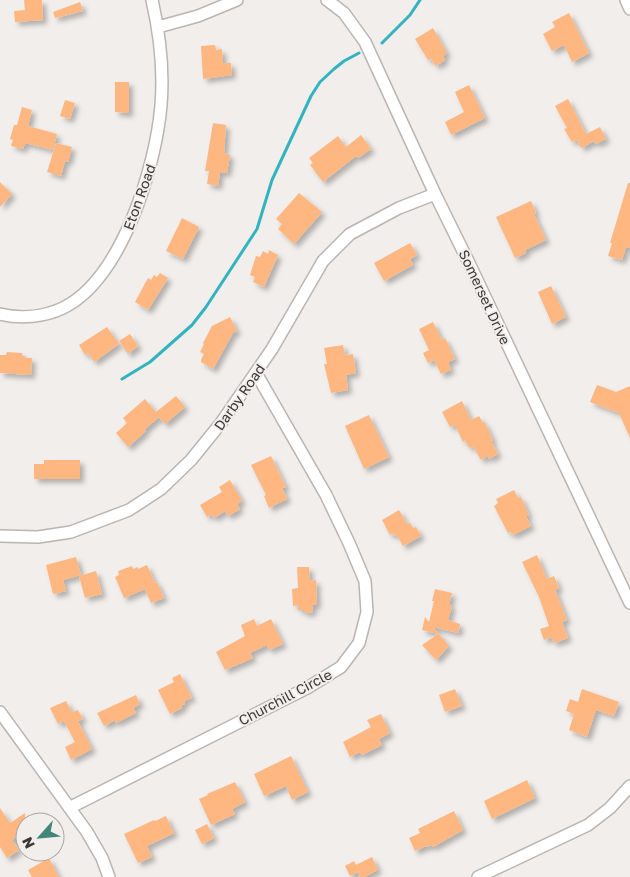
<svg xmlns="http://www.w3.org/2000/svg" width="630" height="877" font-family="'Golos Text',sans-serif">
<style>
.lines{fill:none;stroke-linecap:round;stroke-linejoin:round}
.stream{stroke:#32b3c0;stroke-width:3}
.building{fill:#feb780;filter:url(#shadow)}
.minor-casing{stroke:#b9b5b2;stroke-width:14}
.minor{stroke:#fff;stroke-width:11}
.labels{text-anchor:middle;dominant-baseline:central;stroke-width:4;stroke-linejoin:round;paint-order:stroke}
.street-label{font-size:14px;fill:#3a3837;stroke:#f2eeeb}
</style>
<defs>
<filter id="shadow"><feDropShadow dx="4" dy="4" stdDeviation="2.5" flood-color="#0004"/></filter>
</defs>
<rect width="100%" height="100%" fill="#f2eeeb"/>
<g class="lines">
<path class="stream" d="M382 43 410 15 420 0
M122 379 150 362 192 325 206 307 257 229 272 180 311 96 320 82 334 69 344 61 359 53"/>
</g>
<path class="building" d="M24 0H42L43 20 15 22 14 11 25 10Z
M80 2 83 11 55 18 53 12Z
M569 13 589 53 572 62 564 45 552 51 543 34 555 27 552 22Z
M433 28 447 53 443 56 445 60 436 66 431 59 428 60 415 39Z
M215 45 216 50 222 49 223 63H231L232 75 203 79 201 46Z
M115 82H129V113L115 112Z
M469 85 485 118 451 135 445 122 464 112 455 92Z
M568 99 586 134 600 127 606 139 596 144 594 141 581 148 577 140 572 142 564 129 567 128 555 106Z
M65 100 75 103 70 119 60 116Z
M22 107 32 110 28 126 57 134 53 150 25 143 23 149 11 146 13 140 10 139 14 125H17Z
M213 123 226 125 224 153 230 155 227 173 220 172 218 186 207 184 209 171H205Z
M361 135 371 149 358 158 356 156 323 182 310 165 313 163 309 158 338 136 346 147Z
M56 143 72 147 68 162 65 161 61 176 47 172Z
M0 182 12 194 0 207Z
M628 183H630V248L626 247 622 260 608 256 612 243H610Z
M299 193 322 212 294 244 278 229 282 224 276 219Z
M531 201 536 213 534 214 546 240 525 250 526 253 515 258 496 217Z
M182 218 199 227 183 259 166 251Z
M410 243 417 255 410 259 413 265 384 281 374 263Z
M269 250 278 255 264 287 253 282 255 277 250 275 256 256 260 257 263 251 268 254Z
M160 273 168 278 148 310 135 302 148 278 151 280 154 275 157 277Z
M551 286 566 317 552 324 538 292Z
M230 317 237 331 233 333 213 369 201 362V360L204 354 200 352 204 344 203 343 212 326Z
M433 322 442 340 445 338 455 359 448 362 451 370 441 374 434 360 428 363 423 353 429 350 419 329Z
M107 327 119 344 94 362 88 353 85 355 79 345Z
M130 334 138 346 128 354 119 341Z
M343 345 345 355 353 354 356 373 346 375 348 390 331 393 324 364H327L324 348Z
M7 352 22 353V356H25V358H32L31 375 0 373V355H6Z
M597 385 616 392 630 386V438L619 413 590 402Z
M176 396 185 407 165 424 159 417 144 430 146 431 128 447 116 433 127 423 123 418 145 399 156 412Z
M462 401 471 420 479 416 483 423H485L493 440 491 441 498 454 489 459 488 456 481 460 473 446 469 448 465 440 463 442 455 425 450 427 442 412Z
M369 415 389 457 364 469 345 426Z
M271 456 286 487 282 488 287 499 269 508 264 496 266 495 251 465Z
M44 460H80V479H34V464H44Z
M230 480 242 501 237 504 240 509 228 516 225 511 214 518 211 514 207 517 200 505 222 492 219 487Z
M514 490 518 498 521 497 529 515 526 516 531 526 513 535 511 532 508 533 494 506 498 503 496 499Z
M399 510 407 524 410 523 413 528 416 527 421 536 403 546 397 535 395 536 393 533 390 535 382 520Z
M537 555 547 579 554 576 559 588 555 590 567 620 562 622 568 638 554 643 551 637 544 640 540 629 549 626 539 597 522 562Z
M76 557 81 575 63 580 66 591 53 594 46 565Z
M147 565 155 583 157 582 164 598 151 603 145 589 124 598 115 577 119 575 118 571 132 566 133 569 138 567V569Z
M297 567H309L310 581 316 580 317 605H312L313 612 304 613V610H298V605L293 606 292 589 298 588Z
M96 571 102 594 85 598 79 576Z
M435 589 452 593 449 605 452 606 448 620 460 624 458 633 433 627 449 646 436 660 422 645 438 634 422 630 425 617 429 622 434 601H432Z
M254 619 257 626 271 619 283 644 269 650 267 645 250 653 253 658 225 670 216 652 245 636 241 625Z
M180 674 192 698 184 701 185 704 181 706 182 708 170 714 158 690 174 682 172 678Z
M455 689 462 706 445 712 439 695Z
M582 689 619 702 614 716 596 710 587 737 569 730 574 714 566 711 570 699 578 702Z
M136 695 140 704 133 708 136 713 116 723 115 720 104 726 97 713Z
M66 701 72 712 78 710 83 719 78 721 92 749 71 760 65 747 75 742 64 721 58 724 50 708Z
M381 714 390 733 379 739 382 745 362 755 360 752 350 757 343 742 371 727 367 720Z
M291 756 308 792 292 800 286 786 264 796 254 774Z
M527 780 535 798 492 819 484 801Z
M235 782 245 802 232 809 235 814 211 825 199 799 208 795 207 794Z
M0 808 10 823 25 813V830L12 840 19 850 7 858 0 847Z
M454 811 463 830 433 847 432 845 426 847V846L415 851 409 838 420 833 418 829Z
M166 816 174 833 147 846 152 857 138 863 124 834 154 820 155 821Z
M207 824 214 838 202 844 195 830Z
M372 857 378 870 364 877H360L358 872 350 876 345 866 354 861 356 865Z
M49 858 59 877H32L28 870Z"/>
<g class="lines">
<defs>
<path id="minor" d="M327 0 344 13 365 42 435 194 469 263 630 603
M626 0 630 9
M158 27 198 16 237 0
M0 314C21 319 44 317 63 308 122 279 156 166 161 105 164 69 160 35 152 0
M0 536 38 537 71 532 129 510 161 489 191 460 221 423 272 349 323 261 350 234 399 208 435 194
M0 712 87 832 102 858 109 877
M71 807 307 688 341 667 359 643 367 612 365 581 349 543 326 495 256 373
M478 877 588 825 610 808 630 786"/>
</defs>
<use href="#minor" class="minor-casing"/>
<use href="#minor" class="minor"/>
</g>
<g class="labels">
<g class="street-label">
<text transform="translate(139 197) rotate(-70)">Eton Road</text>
<text transform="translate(485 297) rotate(65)">Somerset Drive</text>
<text transform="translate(239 397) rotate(-55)">Darby Road</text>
<text transform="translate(285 697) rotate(-28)">Churchill Circle</text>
</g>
</g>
<g transform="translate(40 837) rotate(243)"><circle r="24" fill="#f2eeeb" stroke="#a8a5a3"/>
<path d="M0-4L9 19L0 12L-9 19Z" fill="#428679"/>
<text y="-8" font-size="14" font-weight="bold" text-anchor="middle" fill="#3a3837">N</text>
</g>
</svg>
